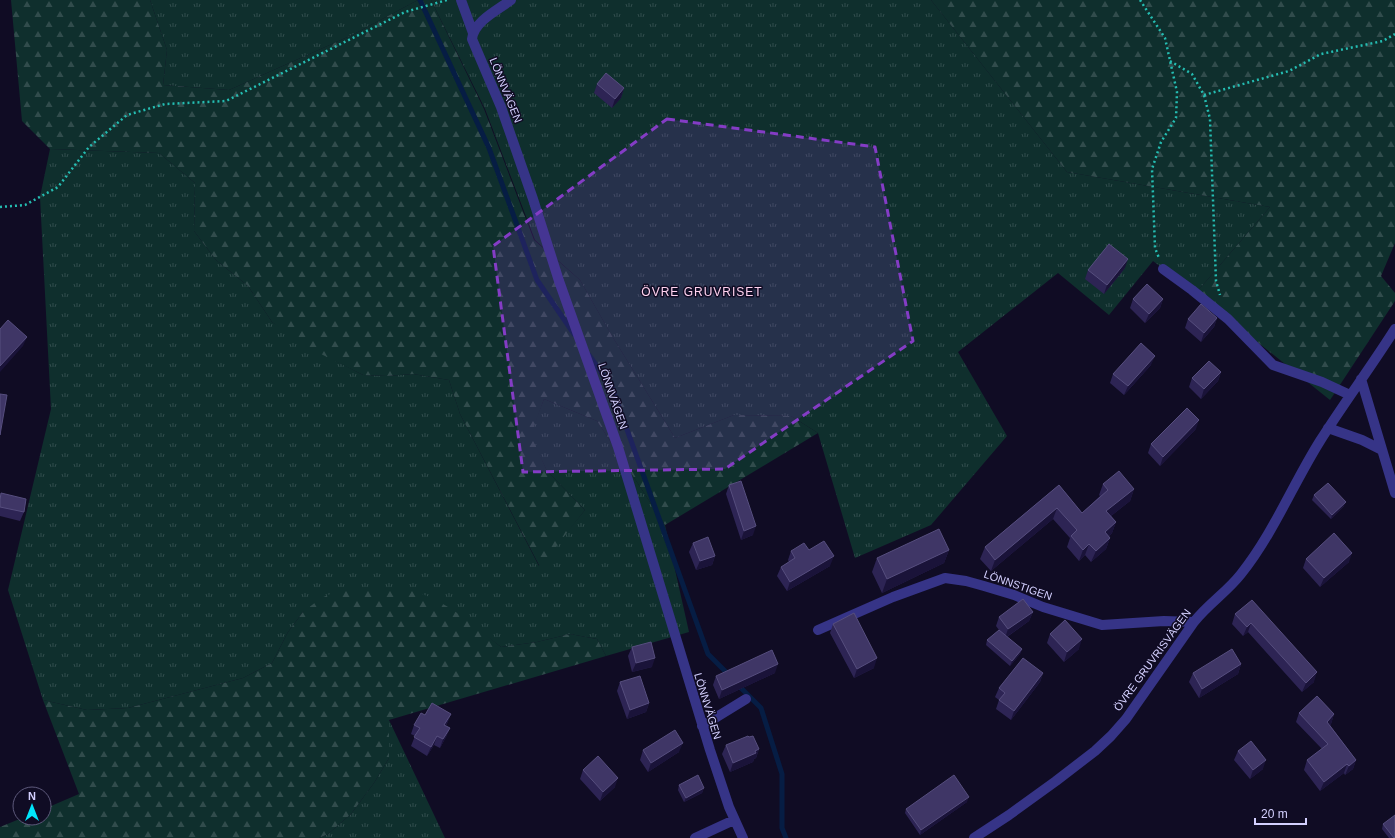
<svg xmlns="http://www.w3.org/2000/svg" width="1395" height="838" font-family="Helvetica,sans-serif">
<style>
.grass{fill:url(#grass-tufts)}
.forest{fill:url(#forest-firs)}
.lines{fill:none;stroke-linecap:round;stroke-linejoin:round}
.stream{stroke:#061d44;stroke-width:5}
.path{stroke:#25bdb2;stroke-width:2.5;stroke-dasharray:2 3;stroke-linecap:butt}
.minor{stroke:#363487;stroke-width:10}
.wall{fill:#2d2454}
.shaded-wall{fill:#1a1339}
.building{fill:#3f3666;stroke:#564e7e}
.marked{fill:#843cc5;fill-opacity:0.2;stroke:#843cc5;stroke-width:3;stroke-dasharray:8 5;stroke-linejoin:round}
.labels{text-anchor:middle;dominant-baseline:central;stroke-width:3;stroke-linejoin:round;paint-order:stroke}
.street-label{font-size:11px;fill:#d4d0ff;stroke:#100c24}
.neighbourhood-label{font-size:12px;letter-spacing:1px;fill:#ffd2ef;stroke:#100c24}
</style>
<defs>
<pattern id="grass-tufts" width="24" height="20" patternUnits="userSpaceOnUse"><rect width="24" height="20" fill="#0f2f2d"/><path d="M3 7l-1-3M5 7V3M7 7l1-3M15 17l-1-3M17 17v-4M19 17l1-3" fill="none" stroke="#314c4c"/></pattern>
<pattern id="forest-firs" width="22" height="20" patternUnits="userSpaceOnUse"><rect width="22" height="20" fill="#0f2f2d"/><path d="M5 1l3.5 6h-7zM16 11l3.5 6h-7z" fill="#314c4c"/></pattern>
</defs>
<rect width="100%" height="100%" fill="#100c24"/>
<path class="grass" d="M150 0H418L352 35 229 90 163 85 167 50Z
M431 0H931L1067 172 1270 207 1196 293 1153 261 1109 315 1058 273 958 352 1007 436 931 525 855 558 818 433 791 416 734 415 675 438 612 336 580 280 535 240 485 109Z
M50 149 159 153 195 183 194 231 216 260 248 286 272 322 336 361 363 375 387 376 413 374 449 380 460 414 539 566 585 510 547 471 530 435 544 399 597 421 665 525 689 632 606 656 597 639 570 634 537 642 501 647 463 618 385 588 303 612 288 632 272 663 243 678 128 708 87 710 43 700 8 590 51 409 40 197Z
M389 720 445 838H319L328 834 351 814 374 783 389 758Z"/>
<path class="forest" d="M11 0H150L167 50 163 85 229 90 352 35 418 0H431L484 109 534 240 580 280 612 336 675 438 734 415 791 416 818 433 665 525 597 421 544 399 531 435 547 471 585 510 540 567 460 414 449 380 413 374 387 376 363 375 305 346 272 322 248 286 216 260 194 231 195 183 159 153 50 149 22 121Z
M931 0H1395V243L1381 276 1395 293V301L1330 400 1196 293 1270 207 1067 172Z
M345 588C368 588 394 586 416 592 448 602 475 626 501 647L537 642 570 634 597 639 606 656 389 720V758L374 783 351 814 328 834 319 838H0V827L22 818H44V809L79 794 43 700 87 710 128 708 243 678 272 663 288 632 303 612 321 598Z"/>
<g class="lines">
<path class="stream" d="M420 0 489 148 537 280 574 334
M589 355 612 388 708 654 730 676
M737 684 761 708 782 774V828L786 838"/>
<path class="path" d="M1140 0 1165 38 1177 92 1176 118 1161 142 1152 169 1155 248 1159 258
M1170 61 1192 74 1204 95 1210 119 1216 281 1220 295
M1204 95 1289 71 1321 54 1383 41 1395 34
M0 207 25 205 58 187 89 147 127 115 165 104 226 101 405 12 447 0"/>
<path class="minor" d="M461 0 473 33
M511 0C498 10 474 21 472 39L501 107 533 199 559 281 618 447 710 750 729 807 743 838
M1163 269 1192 290 1228 319 1273 365 1322 382 1350 395
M1361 379 1395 493
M1328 428 1362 440 1382 450
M818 630 893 597 945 578 966 581 984 586 1014 595 1043 607 1102 625 1164 621 1194 622
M702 726 746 699
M695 838 734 820
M974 838 1009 815 1056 781 1095 751 1111 736 1126 719 1194 622C1208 604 1227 592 1241 574 1273 534 1293 484 1320 441 1344 403 1371 367 1395 329"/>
</g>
<path class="wall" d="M597 84 624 88 621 98 612 108 594 93Z
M1125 268 1104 294 1085 279 1088 270Z
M1133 299H1163L1160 308 1145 323 1130 308Z
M1217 318 1214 327 1201 342 1185 328 1188 319Z
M1151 365 1124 395 1110 383 1113 374Z
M1221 372 1218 381 1201 399 1189 387 1192 378Z
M1196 429 1160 466 1148 453 1151 444Z
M1103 484 1134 489 1130 501 1111 516 1116 522 1112 533 1109 536 1110 538 1106 549 1091 562 1085 555 1079 561 1067 547 1070 538 1053 519 991 571 980 559 985 547 1059 485 1082 513 1100 496 1099 495Z
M729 485 753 535 741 540 726 494Z
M1 493 24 512 20 521 0 516V497Z
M1314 495 1344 506 1331 519 1312 500Z
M693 543 715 556 712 565 696 570 689 552Z
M809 550 830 566 787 591 777 576 781 567 789 562 788 560 791 551Z
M949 550 944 563 882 593 872 572 877 558Z
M1306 559 1349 562 1320 587 1303 568Z
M1252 600 1314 682 1302 692 1248 632 1243 636 1232 624 1235 614Z
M1033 612 1029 621 1007 637 1022 649 1020 654 1010 666 986 645 987 640 999 630 996 626 999 617Z
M833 624 874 668 854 678 830 633Z
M1050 634 1079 649 1064 662 1047 643Z
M632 647 652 667 632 672 628 656Z
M1241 664 1238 674 1199 698 1189 682 1193 673Z
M775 673 719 699 713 685 716 676Z
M1043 673 1040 682 1011 720 996 709 999 700 995 697 999 688Z
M620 682 649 703 646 712 627 719 617 691Z
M1299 713 1334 714 1331 724 1330 725 1356 760 1353 769 1345 775 1344 773 1320 791 1304 770 1307 760 1322 749 1296 722Z
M451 714 446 726 450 728 446 737 440 748 434 745 427 756 411 746 415 736 411 734 414 725 425 715Z
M749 737 759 749 756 758 754 759 753 762 730 772 722 754 726 745Z
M643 750 679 752 648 772 640 760Z
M1238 751 1263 769 1250 779 1234 760Z
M583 770 615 787 600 801 580 779Z
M679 785 704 788 702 793 684 802 678 790Z
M967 802 920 835 905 813 906 809Z
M1383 824 1395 838H1389L1382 829Z"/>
<path class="shaded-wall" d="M624 88 621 98 612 108 615 99Z
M1128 259 1125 268 1104 294 1107 285Z
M1163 299 1160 308 1145 323 1149 314Z
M1217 318 1214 327 1201 342 1204 333Z
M27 337 23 346 0 372V366Z
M1155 356 1151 365 1124 395 1128 386Z
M1221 372 1218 381 1201 399 1204 389Z
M1199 420 1196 429 1160 466 1163 457Z
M1134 489 1130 501 1102 523 1106 511Z
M1346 502 1344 506 1331 519 1332 515Z
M1057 508 1053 519 991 571 995 560Z
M1116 522 1112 533 1101 543 1105 532Z
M756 526 753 535 741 540 744 531Z
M1110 538 1106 549 1091 562 1096 551Z
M1089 544 1085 555 1079 561 1083 550Z
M949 550 944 563 882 593 887 579Z
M1352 553 1349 562 1320 587 1324 578Z
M715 556 712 565 696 570 700 561Z
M834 556 830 566 787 591 790 582Z
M1033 612 1029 621 1005 638 1008 629Z
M1251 623 1248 632 1243 636 1247 627Z
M1082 639 1079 649 1064 662 1067 652Z
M1022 649 1020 654 1010 666 1012 661Z
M655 658 652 667 632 672 636 663Z
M877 658 874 668 854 678 857 669Z
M778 664 775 673 719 699 722 690Z
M1241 664 1238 674 1199 698 1202 689Z
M1317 672 1314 682 1302 692 1306 683Z
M1043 673 1040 682 1011 720 1014 711Z
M649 703 646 712 627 719 630 710Z
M451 714 447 723 441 734 444 725Z
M1334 714 1331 724 1323 731 1327 722Z
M450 728 446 737 440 748 443 739Z
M437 736 434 745 427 756 431 747Z
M683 743 679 752 648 772 651 763Z
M759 749 756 758 754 759 753 762 730 772 733 763Z
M1266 760 1263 769 1250 779 1253 770Z
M1356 760 1353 769 1345 775 1349 766Z
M1347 764 1344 773 1320 791 1324 782Z
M618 778 615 787 600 801 603 792Z
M704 788 702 793 684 802 686 798Z
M969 797 967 802 920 835 921 830Z"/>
<path class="building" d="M606 73 624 88 615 99 597 84Z
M1109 244 1128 259 1107 285 1088 270Z
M1147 284 1163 299 1149 314 1133 299Z
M1201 304 1217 318 1204 333 1188 319Z
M8 320 27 337 0 366V329Z
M1141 343 1155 356 1128 386 1113 374Z
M1209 361 1221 372 1204 389 1192 378Z
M0 394 7 395 0 435Z
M1187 408 1199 420 1163 457 1151 444Z
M1119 471 1134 489 1106 511 1116 522 1105 532 1110 538 1096 551 1089 544 1083 550 1071 536 1077 530 1057 508 995 560 985 547 1059 485 1082 513 1108 490 1103 484Z
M741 481 756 526 744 531 729 485Z
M1328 483 1346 502 1332 515 1314 495Z
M1 493 26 499 24 512 0 507V500Z
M939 529 949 550 887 579 877 558Z
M1334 533 1352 553 1324 578 1306 559Z
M708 537 715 556 700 561 693 543Z
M824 541 834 556 790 582 781 567 795 558 791 551 804 543 809 550Z
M1023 599 1033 612 1008 629 999 617Z
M1252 600 1317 672 1306 683 1251 623 1247 627 1235 614Z
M854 613 877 658 857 669 833 624Z
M1065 620 1082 639 1067 652 1050 634Z
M999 630 1022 649 1012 661 987 640Z
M651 642 655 658 636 663 632 647Z
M1232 649 1241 664 1202 689 1193 673Z
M772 650 778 664 722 690 716 676Z
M1023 658 1043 673 1014 711 999 700 1005 693 999 688Z
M640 676 649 703 630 710 620 682Z
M1317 696 1334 714 1327 722 1356 760 1349 766 1347 764 1324 782 1307 760 1328 744 1299 713Z
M432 703 451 714 444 725 450 728 443 739 437 736 431 747 414 737 420 728 414 725 421 713 425 715Z
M675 730 683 743 651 763 643 750Z
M748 736 749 737 753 736 759 749 755 751 756 753 733 763 726 745Z
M1251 741 1266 760 1253 770 1238 751Z
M598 756 618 778 603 792 583 770Z
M698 775 704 788 686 798 679 785Z
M954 775 969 797 921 830 906 809Z
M1395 815V837L1394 838 1383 824Z"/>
<path class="marked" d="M667 119 875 147 913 341 725 469 523 472 493 246Z"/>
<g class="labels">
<g class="street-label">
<text transform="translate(506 90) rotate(68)">LÖNNVÄGEN</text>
<text transform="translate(613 396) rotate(71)">LÖNNVÄGEN</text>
<text transform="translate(1018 585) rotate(19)">LÖNNSTIGEN</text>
<text transform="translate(1152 660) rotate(-54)">ÖVRE GRUVRISVÄGEN</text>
<text transform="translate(708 706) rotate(73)">LÖNNVÄGEN</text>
</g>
<g class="neighbourhood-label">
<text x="702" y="292">ÖVRE GRUVRISET</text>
</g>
</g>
<g transform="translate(32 806)"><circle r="19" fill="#100c24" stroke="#5e5a7c"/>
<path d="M0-3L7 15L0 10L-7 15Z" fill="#00e5fb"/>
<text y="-6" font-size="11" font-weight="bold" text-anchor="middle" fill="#d4d0ff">N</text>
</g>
<path d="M1255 818v6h51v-6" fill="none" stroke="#d4d0ff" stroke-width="2"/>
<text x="1261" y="818" font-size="12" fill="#d4d0ff" stroke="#100c24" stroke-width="3" paint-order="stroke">20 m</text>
</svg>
